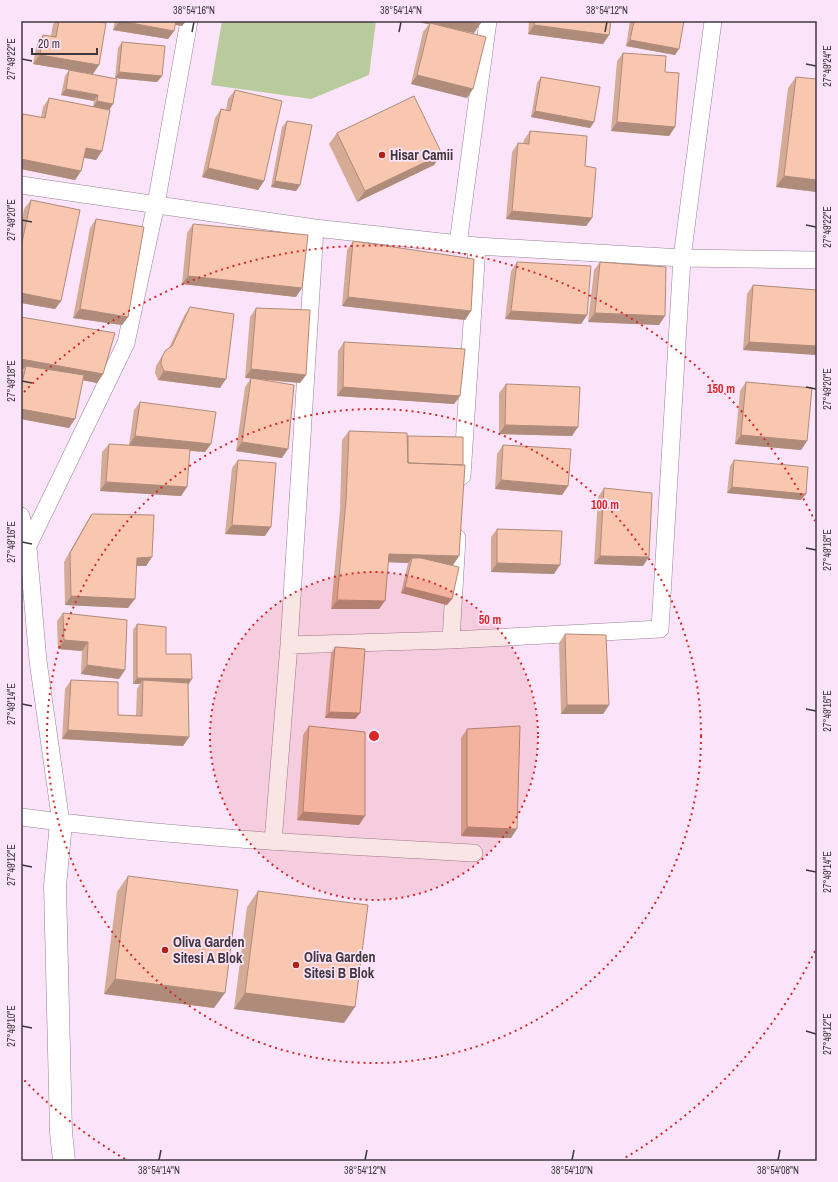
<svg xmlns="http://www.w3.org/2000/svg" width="838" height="1182" font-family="'Archivo Narrow',sans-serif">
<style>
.green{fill:#b9cb9c}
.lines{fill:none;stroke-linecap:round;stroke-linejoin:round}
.street-casing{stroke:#968194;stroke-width:18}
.secondary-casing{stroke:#968194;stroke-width:23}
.street{stroke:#fff;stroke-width:17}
.secondary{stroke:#fff;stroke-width:22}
.wall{fill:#d6ab96}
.shaded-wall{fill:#ae8b7a}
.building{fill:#f9c7af;stroke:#ae8b7a}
.ticks{fill:none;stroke:#40373f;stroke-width:1.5}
.ring{fill:none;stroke:#d62828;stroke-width:2;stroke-dasharray:2 4}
.poi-dot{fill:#b12214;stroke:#fbe4f9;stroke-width:1.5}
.labels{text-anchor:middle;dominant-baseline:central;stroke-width:3.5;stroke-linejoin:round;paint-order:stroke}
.poi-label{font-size:14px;font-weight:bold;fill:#40373f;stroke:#fbe4f9;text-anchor:start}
.centre{fill:#d62828;stroke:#fbe4f9;stroke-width:2}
.ring-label{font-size:12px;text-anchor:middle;font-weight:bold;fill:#d62828;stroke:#fbe4f9;stroke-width:3.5;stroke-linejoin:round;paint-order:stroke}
.neatline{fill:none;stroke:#40373f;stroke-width:1.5}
.ticks-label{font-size:10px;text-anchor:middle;fill:#40373f}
</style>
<rect width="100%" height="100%" fill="#fbe4f9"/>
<path class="green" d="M222 21H376L369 75 311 99 211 85Z"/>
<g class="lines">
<defs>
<path id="street" d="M21 185 315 228 477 246 682 258 815 260
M458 244 488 21
M462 476 477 246
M21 516 28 547 38 661 61 823
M21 560 126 343 156 204 189 21
M451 640 457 538
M289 645 451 640 660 629 682 258 713 21
M21 817C171 837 323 845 474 853
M273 842 289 645 315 228"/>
<path id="secondary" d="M61 823 55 886 61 1132 64 1161"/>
</defs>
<use href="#street" class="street-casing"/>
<use href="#secondary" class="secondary-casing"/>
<use href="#street" class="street"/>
<use href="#secondary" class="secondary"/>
</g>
<path class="wall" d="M56 21H92L93 74 33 64 37 44 43 35 51 36 53 24Z
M115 21H186L182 26 175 25 174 31 168 39 113 30Z
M412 21H481L474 33 446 27 467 98 411 84 423 32 429 24Z
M529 21H611L609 35 603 44 528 34Z
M630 21H684L675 55 626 46Z
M122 42 162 76 157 82 115 78 118 48Z
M623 53 665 72 675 127 669 136 611 131 617 61Z
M69 70 113 104 109 110 102 151 96 160 84 157 81 171 75 180 21 169V117L23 114 41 117 43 107 49 98 93 107 94 101 61 95 65 76Z
M541 77 594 122 590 128 531 117 537 83Z
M796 77 817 192 776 187 788 88Z
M235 90 264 181 258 190 202 177 215 118 221 109 226 110 228 99Z
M287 121 300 185 296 191 271 187 282 127Z
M530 131 592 218 586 226 506 219 512 152 518 143 523 144 524 140Z
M337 133 442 154 434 165 357 202 329 144Z
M31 200 61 301 55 309 21 303V226L24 209Z
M96 219 128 317 122 325 73 318 90 228Z
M193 224 296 297 182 284 187 233Z
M353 241 471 311 465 320 342 306 347 250Z
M517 262 587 315 581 324 505 319 511 271Z
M600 262 659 325 588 322 594 270Z
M753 285 817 290V355L743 350 747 294Z
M190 307 220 388 158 380 155 373 156 366 165 351 169 348 184 316Z
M256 308 306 375 300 383 257 379 282 458 236 451 245 387 251 378H245L250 317Z
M21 317 103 374 97 383 83 380 69 428 21 419V372L23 369H21Z
M344 342 460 396 454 404 337 396 338 351Z
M746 382 807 441 801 450 735 444 740 391Z
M506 384 572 436 499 434V393Z
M140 402 211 444 205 452 189 451 187 487 181 496 100 491 102 452 109 444 129 445 134 410Z
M349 431 408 436 459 556 453 565 448 564 447 605 401 593 408 563 388 562 379 609H331L340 510 342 440Z
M503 445 568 486 562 495 495 489 497 454Z
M238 460 265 536 225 534 232 468Z
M734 460 806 494 801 500 727 493 730 466Z
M604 488 643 566 594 564 598 497Z
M92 514 152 557 146 566H137L128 608 65 605 64 562 86 523Z
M497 529 554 574 491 572V537Z
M63 613 119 679 81 674 82 651 58 649 57 621Z
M137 624 166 654 188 684 189 737 183 746 62 739 65 689 71 680 118 715 136 716 137 689 140 684H133V630Z
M565 634 609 705 603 714H561L559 643Z
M335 647 360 713 355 719 325 718 331 653Z
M309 726 359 825 297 820 303 735Z
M467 729 511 838 461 836V738Z
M128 876 214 1008 104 994 117 892Z
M258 891 344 1023 234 1009 247 907Z"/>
<path class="shaded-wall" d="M120 21 174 31 168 39 113 30Z
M173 21H186L182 26 170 24Z
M412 21H464L480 24 474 33Z
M534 25 609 35 603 44 528 34Z
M630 40 679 49 675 55 626 46Z
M40 55 99 65 93 74 33 64Z
M119 72 162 76 157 82 115 78Z
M417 75 473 89 467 98 411 84Z
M66 89 98 95 94 101 61 95Z
M97 101 113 104 109 110 93 107Z
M535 111 594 122 590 128 531 117Z
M617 122 675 127 669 136 611 131Z
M86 148 102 151 96 160 79 157Z
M442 154 434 165 357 202 365 191Z
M21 159 81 171 75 180 21 169Z
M208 168 264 181 258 190 202 177Z
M784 176 817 180V192L776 187Z
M275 181 300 185 296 191 271 187Z
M512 211 592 218 586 226 506 219Z
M188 276 302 288 296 297 182 284Z
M21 293 61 301 55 309 21 303Z
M348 297 471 311 465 320 342 306Z
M80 309 128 317 122 325 73 318Z
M511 311 587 315 581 324 505 319Z
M595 313 665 316 659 325 588 322Z
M749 342 817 346V355L743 350Z
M21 359 103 374 97 383 25 369 26 366 23 369H21Z
M251 369 306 375 300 383 245 378Z
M164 371 226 379 220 388 158 380Z
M343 387 460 396 454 404 337 396Z
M21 409 75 419 69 428 21 419Z
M505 425 578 427 572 436 499 434Z
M741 435 807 441 801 450 735 444Z
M135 436 211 444 205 452 129 445Z
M242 442 288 449 282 458 236 451Z
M501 480 568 486 562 495 495 489Z
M106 482 187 487 181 496 100 491Z
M732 487 806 494 801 500 727 493Z
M232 525 271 527 265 536 225 534Z
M389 554 459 556 453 565 411 563 412 558 408 563 383 562Z
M600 556 649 557 643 566 594 564Z
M152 557 146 566H131L137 558Z
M497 563 560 565 554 574 491 572Z
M405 587 452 599 447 605 401 593Z
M71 596 135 599 128 608 65 605Z
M337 600 385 601 379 609H331Z
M64 640 88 642 82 651 58 649Z
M87 665 125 670 119 679 81 674Z
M137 678 192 679 188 685 143 680 140 684H133Z
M567 705H609L603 714H561Z
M329 712 360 713 355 719 325 718Z
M68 730 189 737 183 746 62 739Z
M303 812 365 816 359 825 297 820Z
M467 827 517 829 511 838 461 836Z
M115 979 225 993 214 1008 104 994Z
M245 993 355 1007 344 1023 234 1009Z"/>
<path class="building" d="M59 21H92L106 23 99 65 40 55 43 35 56 37Z
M120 21H176L174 31Z
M464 21H481L480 24Z
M534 21H611L609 35 534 25Z
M634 21H684L679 49 630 40Z
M430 23 486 37 473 89 417 75Z
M122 42 165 46 162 76 119 72Z
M623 53 666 56 665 72 679 73 675 127 617 122Z
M69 70 117 79 113 104 97 101 98 95 66 89Z
M541 77 600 87 594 122 535 111Z
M796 77 817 79V180L784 176Z
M235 90 282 101 264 181 208 168 221 109 230 111Z
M414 96 442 154 365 191 337 133Z
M49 98 110 110 102 151 86 148 81 171 21 159V126L23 114 45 118Z
M287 121 312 125 300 185 275 181Z
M530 131 587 136 585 166 596 168 592 218 512 211 518 143 529 144Z
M31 200 80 210 61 301 21 293V247Z
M96 219 144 227 128 317 80 309Z
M193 224 308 235 302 288 188 276Z
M353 241 474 259 471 311 348 297Z
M517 262 591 266 587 315 511 311Z
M600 262 666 267 665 316 595 313Z
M753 285 817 290V346L749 342Z
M190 307 234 314 226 379 164 371 161 364 162 357 165 351 172 346Z
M256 308 310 310 306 375 251 369Z
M21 317 115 333 103 374 21 359Z
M344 342 465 349 460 396 343 387Z
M26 366 84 375 75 419 21 409V387Z
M251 378 294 385 288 449 242 442Z
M746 382 812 388 807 441 741 435Z
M506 384 580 387 578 427 505 425Z
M140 402 216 412 211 444 135 436Z
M349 431 407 433 408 463 465 465 459 556 389 554 385 601 337 600 346 501Z
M408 436 463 437V465L408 463Z
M109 444 190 449 187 487 106 482Z
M503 445 571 449 568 486 501 480Z
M238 460 276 463 271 527 232 525Z
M734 460 808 467 806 494 732 487Z
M604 488 652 493 649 557 600 556Z
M92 514 154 515 152 557 137 558 135 599 71 596 70 553Z
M497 529 562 531 560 565 497 563Z
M412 558H421L459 567 452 599 405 587Z
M63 613 127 620 125 670 87 665 88 642 64 640Z
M137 624 166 627V654H191L192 679 137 678Z
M565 634 606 635 609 705H567Z
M335 647 365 649 360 713 329 712Z
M71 680 118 682V715L142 716 143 680 188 683 189 737 68 730Z
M309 726 365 732V816L303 812Z
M520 726 517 829 467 827V729Z
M128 876 238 890 225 993 115 979Z
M258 891 368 905 355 1007 245 993Z"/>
<path class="ticks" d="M192 32 194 22M399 32 401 22M605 32 607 22M22 59 32 61M806 64 816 66M22 220 32 222M806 225 816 227M22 381 32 383M806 387 816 389M22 542 32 544M806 548 816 550M22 704 32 706M806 709 816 711M22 865 32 867M806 870 816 872M22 1026 32 1028M806 1031 816 1034M159 1160 161 1150M365 1160 367 1150M572 1160 574 1150M778 1160 780 1150"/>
<circle cx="374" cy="736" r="164" fill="#d62828" fill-opacity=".12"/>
<g class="ring">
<circle cx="374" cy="736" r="164"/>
<circle cx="374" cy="736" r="327"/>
<path d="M815 951A491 491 0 0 1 623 1159M125 1159A491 491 0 0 1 24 1080M24 392A491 491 0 0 1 815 521"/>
</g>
<g class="poi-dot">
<circle cx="382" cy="155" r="4"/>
<circle cx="165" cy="950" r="4"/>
<circle cx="296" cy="965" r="4"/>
</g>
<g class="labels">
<g class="poi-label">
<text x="390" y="155">Hisar Camii</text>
<text x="173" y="942">Oliva Garden<tspan x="173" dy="16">Sitesi A Blok</tspan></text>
<text x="304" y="957">Oliva Garden<tspan x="304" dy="16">Sitesi B Blok</tspan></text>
</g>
</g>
<circle cx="374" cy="736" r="6" class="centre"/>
<g class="ring-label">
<text x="721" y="393">150 m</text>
<text x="605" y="509">100 m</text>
<text x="490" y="624">50 m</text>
</g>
<rect width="838" height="1182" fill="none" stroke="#fbe4f9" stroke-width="44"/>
<path d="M32 48v6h65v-6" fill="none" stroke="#40373f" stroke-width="2"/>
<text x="38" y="48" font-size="12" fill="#40373f" stroke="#fbe4f9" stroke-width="3" paint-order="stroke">20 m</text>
<rect x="22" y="22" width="794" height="1138" class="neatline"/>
<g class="ticks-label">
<text x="194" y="14">38°54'16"N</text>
<text x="401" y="14">38°54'14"N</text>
<text x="607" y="14">38°54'12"N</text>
<text transform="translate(11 59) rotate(-90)" y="4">27°49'22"E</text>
<text transform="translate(827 66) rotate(-90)" y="4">27°49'24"E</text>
<text transform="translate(11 220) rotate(-90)" y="4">27°49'20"E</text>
<text transform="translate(827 227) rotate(-90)" y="4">27°49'22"E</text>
<text transform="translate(11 381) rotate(-90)" y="4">27°49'18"E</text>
<text transform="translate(827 389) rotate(-90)" y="4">27°49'20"E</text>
<text transform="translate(11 542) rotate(-90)" y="4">27°49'16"E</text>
<text transform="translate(827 550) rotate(-90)" y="4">27°49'18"E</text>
<text transform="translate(11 704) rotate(-90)" y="4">27°49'14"E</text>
<text transform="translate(827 711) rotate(-90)" y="4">27°49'16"E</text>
<text transform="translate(11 865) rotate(-90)" y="4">27°49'12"E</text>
<text transform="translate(827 872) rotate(-90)" y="4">27°49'14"E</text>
<text transform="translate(11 1026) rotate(-90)" y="4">27°49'10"E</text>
<text transform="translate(827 1034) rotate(-90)" y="4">27°49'12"E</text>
<text x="159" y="1174">38°54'14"N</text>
<text x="365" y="1174">38°54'12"N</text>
<text x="572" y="1174">38°54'10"N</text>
<text x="778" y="1174">38°54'08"N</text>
</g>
</svg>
